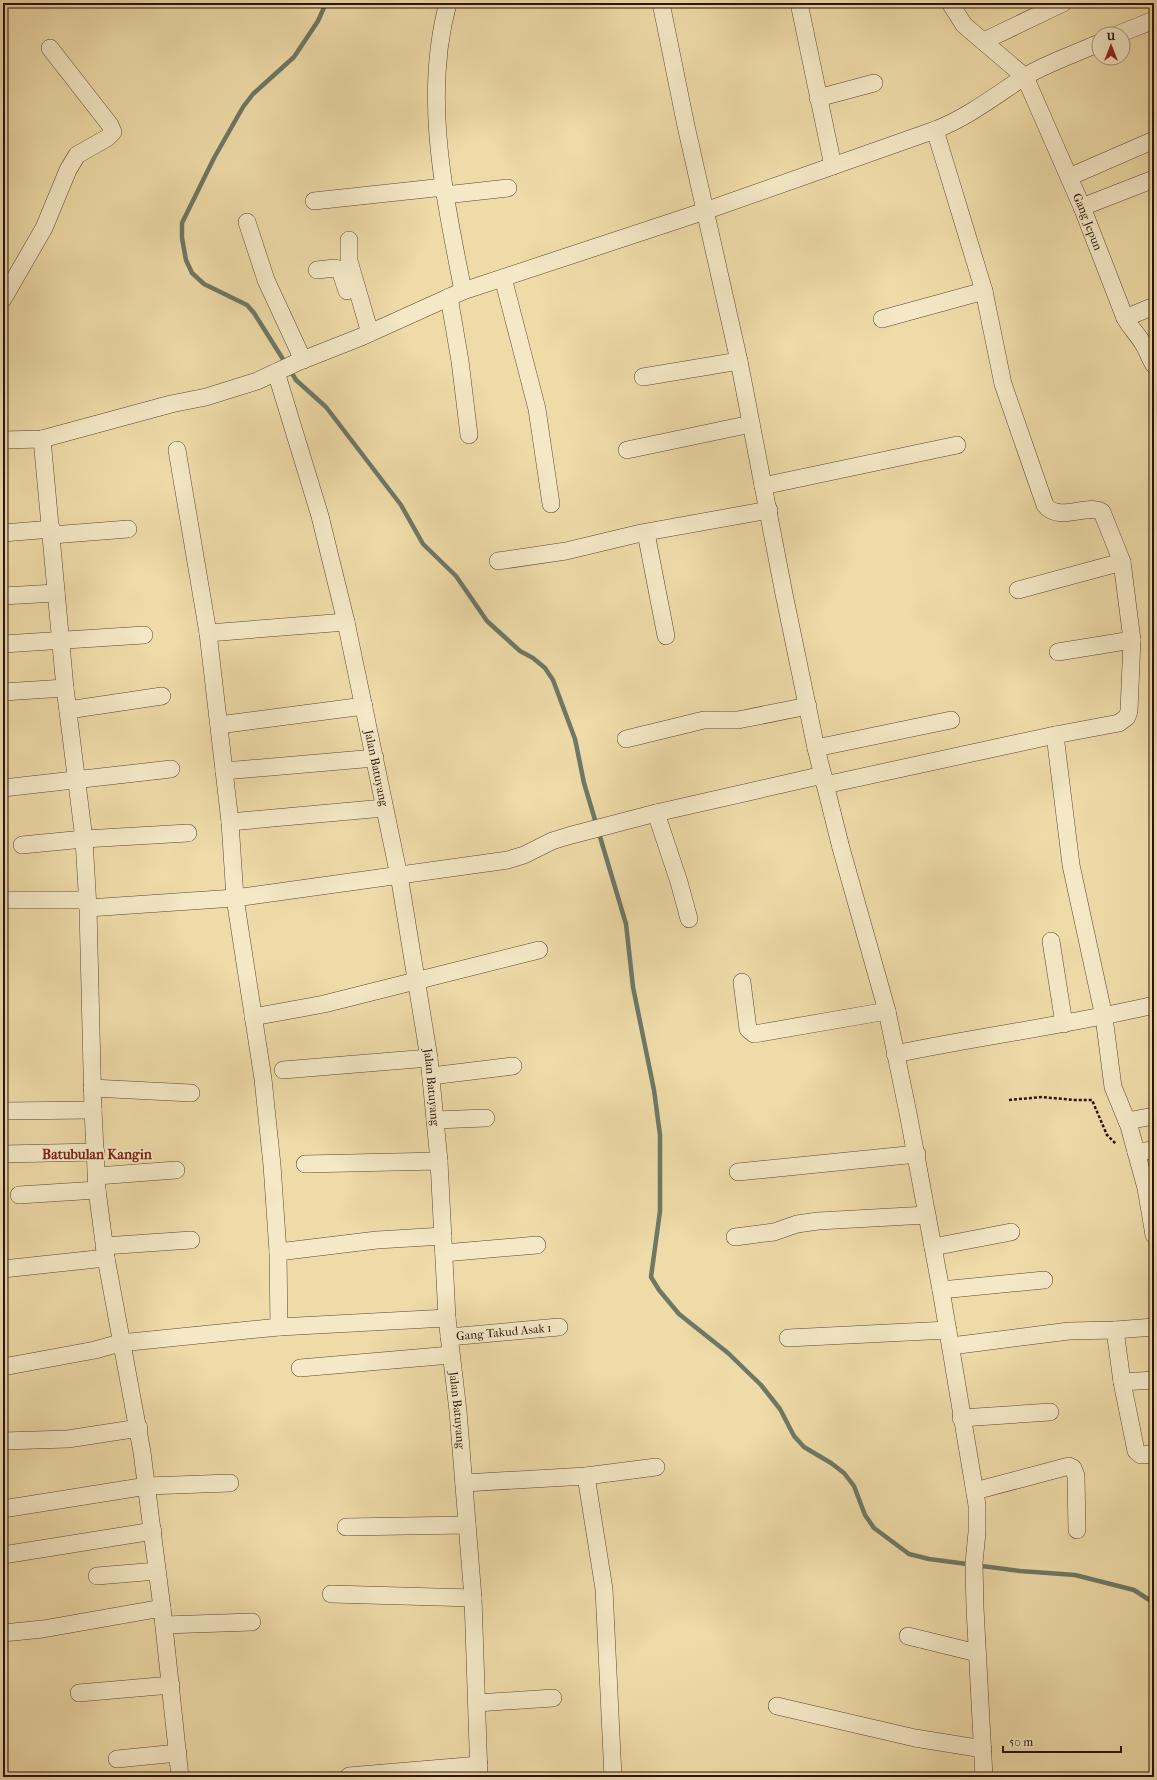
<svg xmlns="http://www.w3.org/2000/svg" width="1157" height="1780" viewBox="0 0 1157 1780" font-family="'IM FELL French Canon',serif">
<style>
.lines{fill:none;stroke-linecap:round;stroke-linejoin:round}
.stream{stroke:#6e7865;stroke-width:4.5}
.minor-casing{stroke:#5b4531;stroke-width:18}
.path{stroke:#2a1309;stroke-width:2.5;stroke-dasharray:3 2;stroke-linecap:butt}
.minor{stroke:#f4e8c6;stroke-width:17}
.labels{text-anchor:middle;stroke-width:3;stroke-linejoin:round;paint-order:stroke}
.street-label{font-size:12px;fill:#2a1309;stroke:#f4e8c6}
.quarter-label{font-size:14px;font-weight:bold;fill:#7a1f14;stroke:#f4e8c6}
</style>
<rect width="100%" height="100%" fill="#eedba8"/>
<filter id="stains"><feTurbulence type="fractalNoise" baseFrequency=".005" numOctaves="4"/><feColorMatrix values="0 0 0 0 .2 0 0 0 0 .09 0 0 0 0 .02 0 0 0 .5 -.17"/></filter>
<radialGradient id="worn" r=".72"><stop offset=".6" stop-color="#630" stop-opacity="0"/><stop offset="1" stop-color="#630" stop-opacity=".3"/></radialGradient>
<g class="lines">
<!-- stream -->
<g class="stream">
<polyline points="286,364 254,313 247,305 204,284 192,273 186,260 182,238 182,223 214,158 243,107 253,94 294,57 318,21 326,3"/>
<polyline points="290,370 296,380 326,407 401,505 423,544 456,576 487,621 520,651 533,658 545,668 553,680 575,739 584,783 626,924 633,987 654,1090 660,1135 660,1211 651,1277 659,1290 679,1314 728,1353 761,1385 780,1409 794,1436 804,1447 831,1463 844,1473 854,1486 865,1515 874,1528 909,1554 929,1559 1020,1571 1075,1575 1134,1590 1154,1603"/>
</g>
<!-- minor casing -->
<g class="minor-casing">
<g id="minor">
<path d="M448,3c-26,95 -3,194 15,288"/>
<polyline points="661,3 686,126 739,361 784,594 816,748 841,848 887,1011 908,1113 941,1290 977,1505 977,1532 974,1563 975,1608 984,1777"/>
<polyline points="799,3 833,166"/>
<path id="s1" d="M950,3l14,22 61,52 57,130 43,111c6,11 11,14 17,24 5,7 7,15 12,23"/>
<polyline points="1119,34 1154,20"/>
<polyline points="984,41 1063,3"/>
<polyline points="818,98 874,83"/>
<polyline points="1069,177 1154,140"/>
<polyline points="445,195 508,188"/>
<polyline points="314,201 444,187"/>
<polyline points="1082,207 1154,179"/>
<polyline points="247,222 266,280 303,360"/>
<polyline points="349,240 349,261 370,333"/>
<polyline points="317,270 335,268 340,270 347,291"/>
<polyline points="503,278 537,409 551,504"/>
<polyline points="449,297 460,361 469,435"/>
<polyline points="3,299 44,228 68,170 77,155 107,138 113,132 110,125 50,48"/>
<polyline points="1125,318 1154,306"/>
<polyline points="882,319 984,291"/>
<path id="s2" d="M276,372l44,144 26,106 54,259 29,177 10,103 8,157 11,93 15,187 6,179"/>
<polyline points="643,377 739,361"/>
<polyline points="42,439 65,688 84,839 88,908 93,1110 97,1190 106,1258 142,1452 162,1608 180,1777"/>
<path d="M3,440l39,-1 129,-35 35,-7 51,-16 43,-20 61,-24 102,-46 242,-80 230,-81c33,-13 60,-34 89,-53 23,-14 51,-23 75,-34"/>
<polyline points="177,450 208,633 230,822 235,898 263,1079 272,1165 278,1252 279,1327"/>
<polyline points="627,450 751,424"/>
<polyline points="763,486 957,445"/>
<polyline points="3,533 52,529"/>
<polyline points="646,533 666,636"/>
<polyline points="52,535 128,529"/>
<polyline points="498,561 566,551 641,533 769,510"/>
<polyline points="1018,590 1122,562"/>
<polyline points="3,596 56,593"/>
<polyline points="208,633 346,622"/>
<polyline points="3,644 144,635"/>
<polyline points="1058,652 1132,640"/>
<polyline points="3,692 65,688"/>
<polyline points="68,710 162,696"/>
<polyline points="219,725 364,706"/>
<polyline points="1055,735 1071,865 1104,1017 1113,1087 1129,1126 1146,1188 1154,1235"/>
<polyline points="626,739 704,720 738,720 808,706"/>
<polyline points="816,748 951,720"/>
<polyline points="224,771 375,758"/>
<path d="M825,785l230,-50 64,-12 8,-6 2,-6 3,-71 -10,-78 -20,-50c-15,-9 -43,11 -57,-7l-42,-121 -19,-93 -49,-161"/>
<polyline points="3,788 171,769"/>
<polyline points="656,813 679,882 689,919"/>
<polyline points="230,822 384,808"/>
<polyline points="22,845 84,839 188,833"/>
<polyline points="3,900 87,900"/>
<polyline points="88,908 235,898 508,860 524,855 552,841 568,836 656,813 823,775"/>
<polyline points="1051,941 1064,1024"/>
<polyline points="742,982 748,1029 754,1034 887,1011"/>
<polyline points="253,1017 324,1004 539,950"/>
<path d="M895,1054c86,-18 174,-29 259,-49"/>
<polyline points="283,1070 429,1058"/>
<polyline points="431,1076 513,1066"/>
<polyline points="92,1088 191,1093"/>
<polyline points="3,1111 93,1110"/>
<polyline points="435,1120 486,1118"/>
<polyline points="1127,1121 1154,1116"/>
<polyline points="1136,1152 1154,1150"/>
<polyline points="3,1154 96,1152"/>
<polyline points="305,1164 439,1161"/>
<polyline points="738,1172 917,1154"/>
<polyline points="97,1176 176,1170"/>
<polyline points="19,1195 97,1190"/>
<polyline points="735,1237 774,1232 797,1224 818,1221 927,1215"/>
<polyline points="104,1246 191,1240"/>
<polyline points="933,1247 1011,1232"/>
<polyline points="278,1252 377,1240 443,1236"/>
<polyline points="444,1253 537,1245"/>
<polyline points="3,1269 106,1258"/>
<polyline points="941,1290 1044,1280"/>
<polyline points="1115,1330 1122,1382 1136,1451 1141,1455 1154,1454"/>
<path id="s3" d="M449,1337l110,-10"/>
<polyline points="788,1338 948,1330"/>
<polyline points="951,1346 1069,1331 1115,1330 1154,1327"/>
<polyline points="3,1367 95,1350 120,1343 279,1327 447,1318"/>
<polyline points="300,1368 451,1355"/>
<polyline points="1122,1382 1154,1380"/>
<polyline points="961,1418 1050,1412"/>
<polyline points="3,1441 68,1439 139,1428"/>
<polyline points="586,1476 604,1589 613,1777"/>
<polyline points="464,1483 586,1476 656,1467"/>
<polyline points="975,1491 1069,1466 1073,1468 1076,1476 1077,1530"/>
<polyline points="3,1509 147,1486 230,1483"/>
<polyline points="346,1527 467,1525"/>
<polyline points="3,1555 153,1531"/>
<polyline points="97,1576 157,1571"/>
<polyline points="331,1594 473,1598"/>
<polyline points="164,1625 252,1622"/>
<polyline points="3,1633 43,1629 162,1608"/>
<polyline points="908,1636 977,1653"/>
<polyline points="79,1693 171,1685"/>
<polyline points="477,1703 553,1698"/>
<polyline points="777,1706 915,1738 983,1749"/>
<polyline points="117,1759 178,1753"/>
<polyline points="349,1776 479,1765"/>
</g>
</g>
<!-- path -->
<polyline class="path" points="1009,1100 1042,1097 1074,1100 1092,1100 1107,1135 1116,1144"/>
<!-- minor -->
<use href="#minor" class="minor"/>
</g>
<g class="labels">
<!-- street labels -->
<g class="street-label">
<text dy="4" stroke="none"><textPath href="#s1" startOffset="264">Gang Jepun</textPath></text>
<text dy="4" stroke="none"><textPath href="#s2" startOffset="409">Jalan Batuyang</textPath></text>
<text dy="4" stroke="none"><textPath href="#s2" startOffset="733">Jalan Batuyang</textPath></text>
<text dy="4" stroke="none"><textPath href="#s3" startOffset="55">Gang Takud Asak 1</textPath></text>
<text dy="4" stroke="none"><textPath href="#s2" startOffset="1057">Jalan Batuyang</textPath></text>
</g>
<!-- quarter labels -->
<g class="quarter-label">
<text x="97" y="1159">Batubulan Kangin</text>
</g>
</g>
<!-- margin -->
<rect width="1157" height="1780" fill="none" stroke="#eedba8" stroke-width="16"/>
<rect x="4" y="4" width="1149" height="1772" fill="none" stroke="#2a1309" stroke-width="2"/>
<rect x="8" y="8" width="1141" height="1764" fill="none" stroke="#2a1309"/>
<!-- north arrow -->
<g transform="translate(1111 46)"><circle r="19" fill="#f4e8c6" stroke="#a3937a"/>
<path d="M0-3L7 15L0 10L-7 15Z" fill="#8f2418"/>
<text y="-6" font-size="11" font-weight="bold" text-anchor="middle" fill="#2a1309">U</text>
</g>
<!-- scale -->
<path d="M1003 1746v6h118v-6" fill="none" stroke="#2a1309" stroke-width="2"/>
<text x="1009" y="1746" font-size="12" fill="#2a1309" stroke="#f4e8c6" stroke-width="3" paint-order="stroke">50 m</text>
<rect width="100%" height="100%" filter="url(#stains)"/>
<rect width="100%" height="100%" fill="url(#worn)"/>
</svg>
